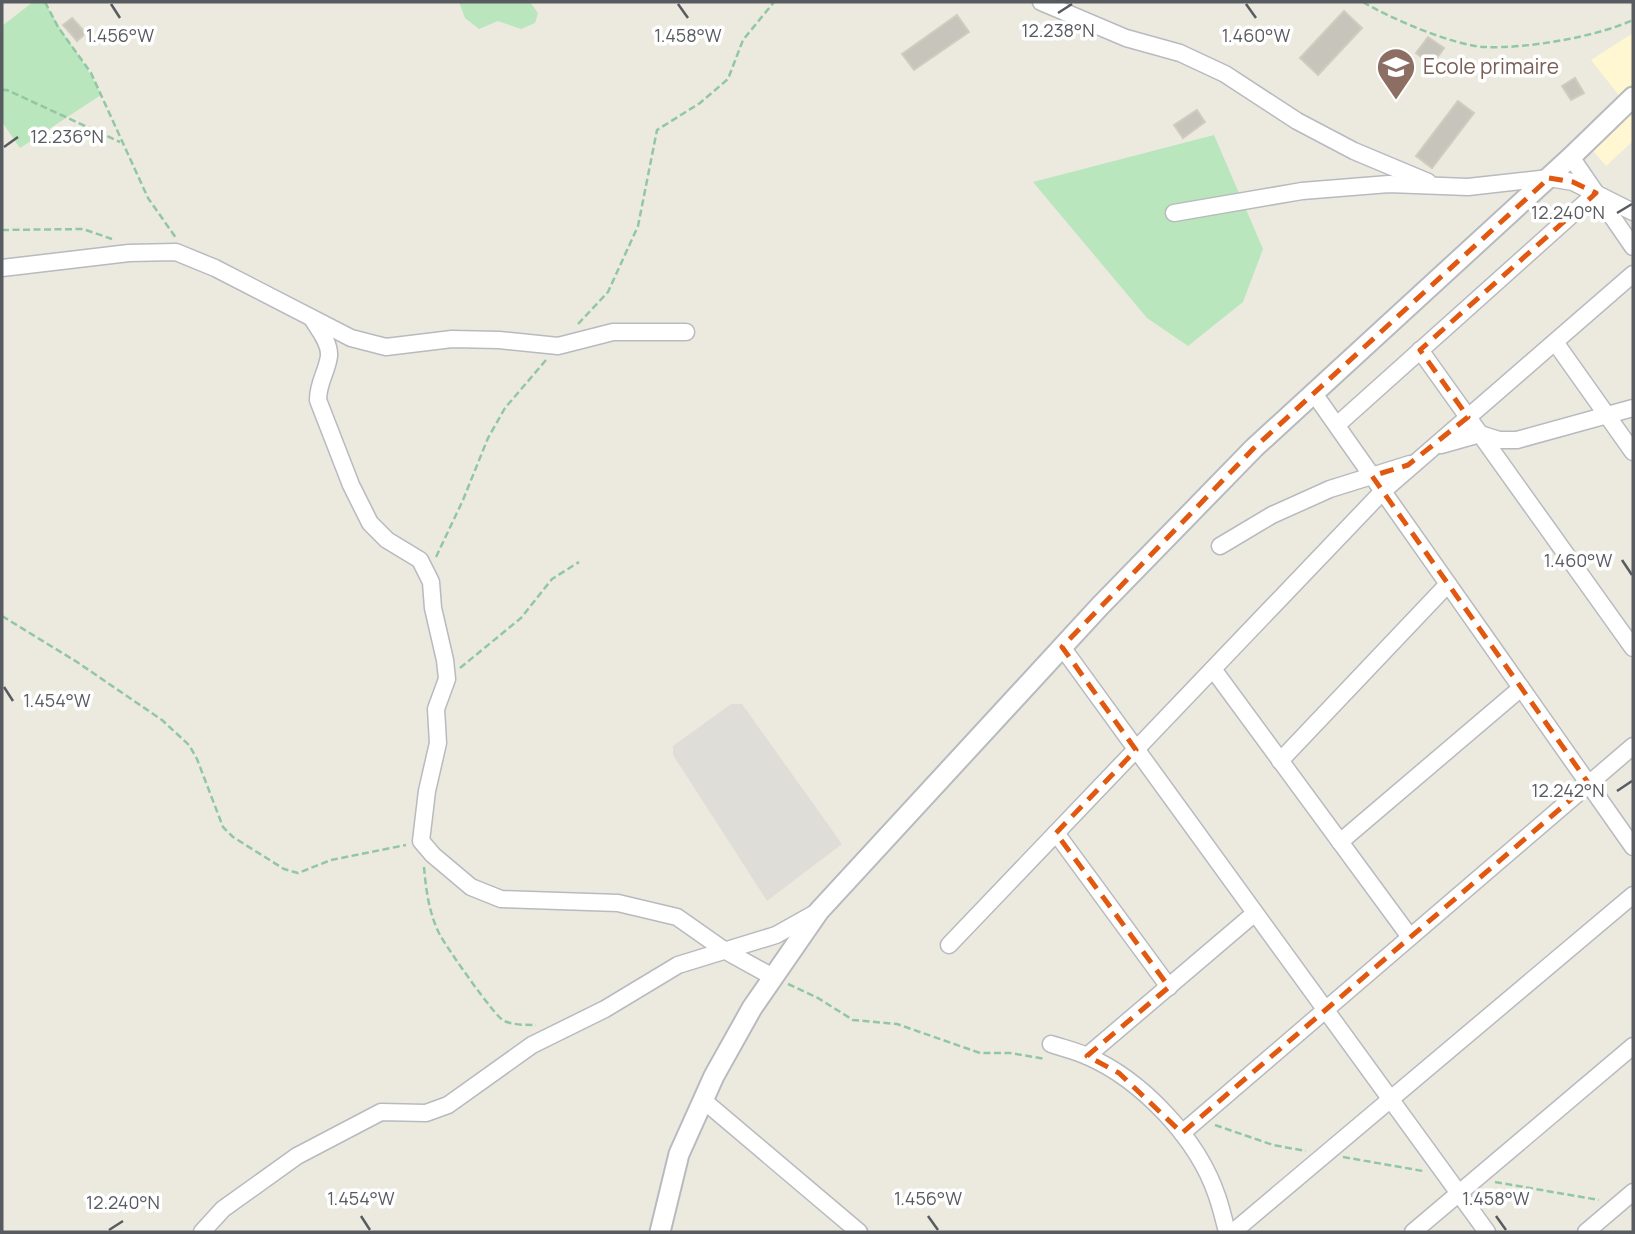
<svg xmlns="http://www.w3.org/2000/svg" width="1635" height="1234" viewBox="0 0 1635 1234" font-family="Manrope,sans-serif">
<style>
.commercial{fill:#fff7d1}
.industrial{fill:#dfddd7}
.green{fill:#b9e6bc}
.building{fill:#c7c4bc;stroke:#d1ccbd;stroke-width:2}
.lines{fill:none;stroke-linecap:round;stroke-linejoin:round}
.minor-casing{stroke:#b7babf;stroke-width:19}
.tertiary-casing{stroke:#b7babf;stroke-width:23}
.path{stroke:#92c7a4;stroke-width:2.5;stroke-dasharray:7 3.5;stroke-linecap:butt}
.minor{stroke:#fff;stroke-width:16}
.tertiary{stroke:#fff;stroke-width:19}
.marked{fill:none;stroke:#e15910;stroke-width:5;stroke-dasharray:14 9;stroke-linejoin:round}
.ticks{fill:none;stroke:#585c61;stroke-width:2.5}
.labels{text-anchor:middle;stroke-width:7;stroke-linejoin:round;paint-order:stroke}
.education-label{font-size:21px;fill:#785e54;stroke:#fff;text-anchor:start}
.ticks-label{font-size:18px;text-anchor:middle;fill:#585c61;stroke:#fff;stroke-width:7;stroke-linejoin:round;paint-order:stroke}
</style>
<rect width="100%" height="100%" fill="#eceadf"/>
<!-- commercial -->
<polygon class="commercial" points="1633,33 1633,141 1606,166 1586,142 1625,103 1591,60"/>
<!-- industrial -->
<polygon class="industrial" points="731,704 742,704 842,844 767,901 673,755 673,746"/>
<!-- green -->
<g class="green">
<path d="M33,2h12c16,32 41,59 56,93l-81,53 -18,-26v-96z"/>
<polygon points="459,2 530,2 538,13 535,23 521,29 498,21 479,29 465,18"/>
<polygon points="1214,135 1263,249 1243,302 1188,346 1147,318 1033,182"/>
</g>
<!-- building -->
<g class="building">
<polygon points="1344,11 1362,28 1318,75 1300,58"/>
<polygon points="957,15 969,32 914,70 902,54"/>
<polygon points="72,18 86,33 77,41 63,25"/>
<polygon points="1428,37 1444,48 1432,65 1416,53"/>
<polygon points="1575,78 1584,93 1571,100 1562,86"/>
<polygon points="1458,101 1474,113 1432,168 1416,156"/>
<polygon points="1197,110 1205,122 1183,138 1174,125"/>
</g>
<g class="lines">
<!-- minor casing -->
<g class="minor-casing">
<g id="minor">
<polyline points="1041,2 1126,38 1180,53 1225,74 1297,121 1354,151 1428,182"/>
<polyline points="1571,157 1633,247"/>
<polyline points="1174,213 1302,191 1389,184 1468,187 1549,178 1573,182 1633,212"/>
<polyline points="2,268 129,253 176,252 215,268 351,338 386,347 452,339 499,340 558,346 613,332 686,332"/>
<path d="M313,320c6,10 17,23 16,36 -2,16 -11,26 -11,44l33,85 19,38 17,17 33,20 11,22 2,26 12,52 2,19 -11,30 2,34 -11,48 -6,50 12,14 38,32 30,12 117,4 59,14 47,33 49,27"/>
<polyline points="1555,342 1633,452"/>
<polyline points="1420,350 1633,648"/>
<polyline points="1313,392 1633,847"/>
<polyline points="1337,425 1596,193"/>
<polyline points="1441,445 1480,434 1499,440 1517,440 1633,408"/>
<polyline points="1220,546 1272,515 1330,489 1410,464"/>
<polyline points="1062,647 1487,1232"/>
<polyline points="1213,669 1410,937"/>
<polyline points="1280,761 1448,584"/>
<polyline points="1056,833 1169,987"/>
<polyline points="1340,842 1521,688"/>
<polyline points="949,945 1383,491 1633,274"/>
<path d="M1051,1044c12,4 25,7 36,12 55,24 111,83 130,140 4,11 7,24 10,36"/>
<polyline points="1087,1056 1255,913"/>
<polyline points="703,1100 859,1232"/>
<polyline points="1182,1133 1633,746"/>
<polyline points="202,1232 223,1209 297,1156 381,1112 426,1113 448,1105 532,1045 605,1009 678,965 776,935 817,912"/>
<polyline points="1233,1232 1633,895"/>
<polyline points="1413,1232 1633,1046"/>
<polyline points="1586,1232 1633,1192"/>
</g>
</g>
<!-- tertiary casing -->
<g class="tertiary-casing">
<polyline id="tertiary" points="660,1232 679,1154 714,1076 752,1008 819,911 1100,606 1254,448 1571,157 1633,97"/>
</g>
<!-- path -->
<g class="path">
<polyline points="45,2 58,27 91,73 148,198 176,238"/>
<path d="M1363,2c26,16 92,44 122,45 40,2 111,-10 148,-27"/>
<polyline points="2,90 7,90 120,142"/>
<polyline points="2,230 83,229 112,239"/>
<polyline points="578,324 608,292 638,226 657,130 700,103 728,79 743,40 774,2"/>
<polyline points="436,557 463,500 488,438 505,408 546,360"/>
<polyline points="2,616 77,662 162,720 189,745 197,759 223,827 233,837 284,869 298,873 331,860 406,845"/>
<polyline points="460,668 521,618 552,579 579,562"/>
<path d="M424,867c2,23 5,47 16,68 7,13 55,82 64,86 10,4 22,4 32,4"/>
<polyline points="788,984 818,998 853,1020 897,1024 980,1053 1010,1053 1046,1059"/>
<polyline points="1215,1125 1273,1145 1306,1151"/>
<polyline points="1343,1157 1423,1171"/>
<polyline points="1495,1182 1599,1200"/>
</g>
<!-- minor -->
<use href="#minor" class="minor"/>
<!-- tertiary -->
<use href="#tertiary" class="tertiary"/>
</g>
<!-- marked area -->
<path class="marked" d="M1549,178l24,4 23,11 -176,157 48,67 -60,48 -36,11 217,308 -407,349 -63,-60 -32,-17 82,-69 -113,-154 80,-83 -74,-103 192,-199z"/>
<!-- ticks -->
<path class="ticks" d="M111,4l9,14M678,4l10,14M1246,4l10,14M1058,13l14,-9M4,147l14,-10M1617,213l15,-9M1622,560l10,15M4,687l9,14M1617,791l15,-10M361,1216l9,14M928,1216l10,14M1496,1216l10,14M109,1230l14,-9"/>
<!-- icons -->
<defs>
<g id="school-pin" transform="scale(2.0125)"><path d="M0 17L-7.5 6A9.5 9.5 0 1 1 7.5 6Z" fill="#8d6e63" stroke="#fff"/><path d="M0-5L7-2L0 1L-7-2ZM-4 1L0 2.5L4 1V4Q0 6-4 4Z" fill="#fff"/></g>
</defs>
<g fill-rule="evenodd">
<use href="#school-pin" x="1396" y="67"/>
</g>
<g class="labels">
<!-- education labels -->
<g class="education-label">
<text x="1423" y="74">Ecole primaire</text>
</g>
</g>
<g class="ticks-label">
<text x="1058" y="37">12.238°N</text>
<text x="120" y="42">1.456°W</text>
<text x="688" y="42">1.458°W</text>
<text x="1256" y="42">1.460°W</text>
<text x="67" y="143">12.236°N</text>
<text x="1568" y="219">12.240°N</text>
<text x="1578" y="567">1.460°W</text>
<text x="57" y="707">1.454°W</text>
<text x="1568" y="797">12.242°N</text>
<text x="361" y="1205">1.454°W</text>
<text x="928" y="1205">1.456°W</text>
<text x="1496" y="1205">1.458°W</text>
<text x="123" y="1209">12.240°N</text>
</g>
<!-- border -->
<rect width="1635" height="1234" fill="none" stroke="#585c61" stroke-width="7"/>
</svg>
